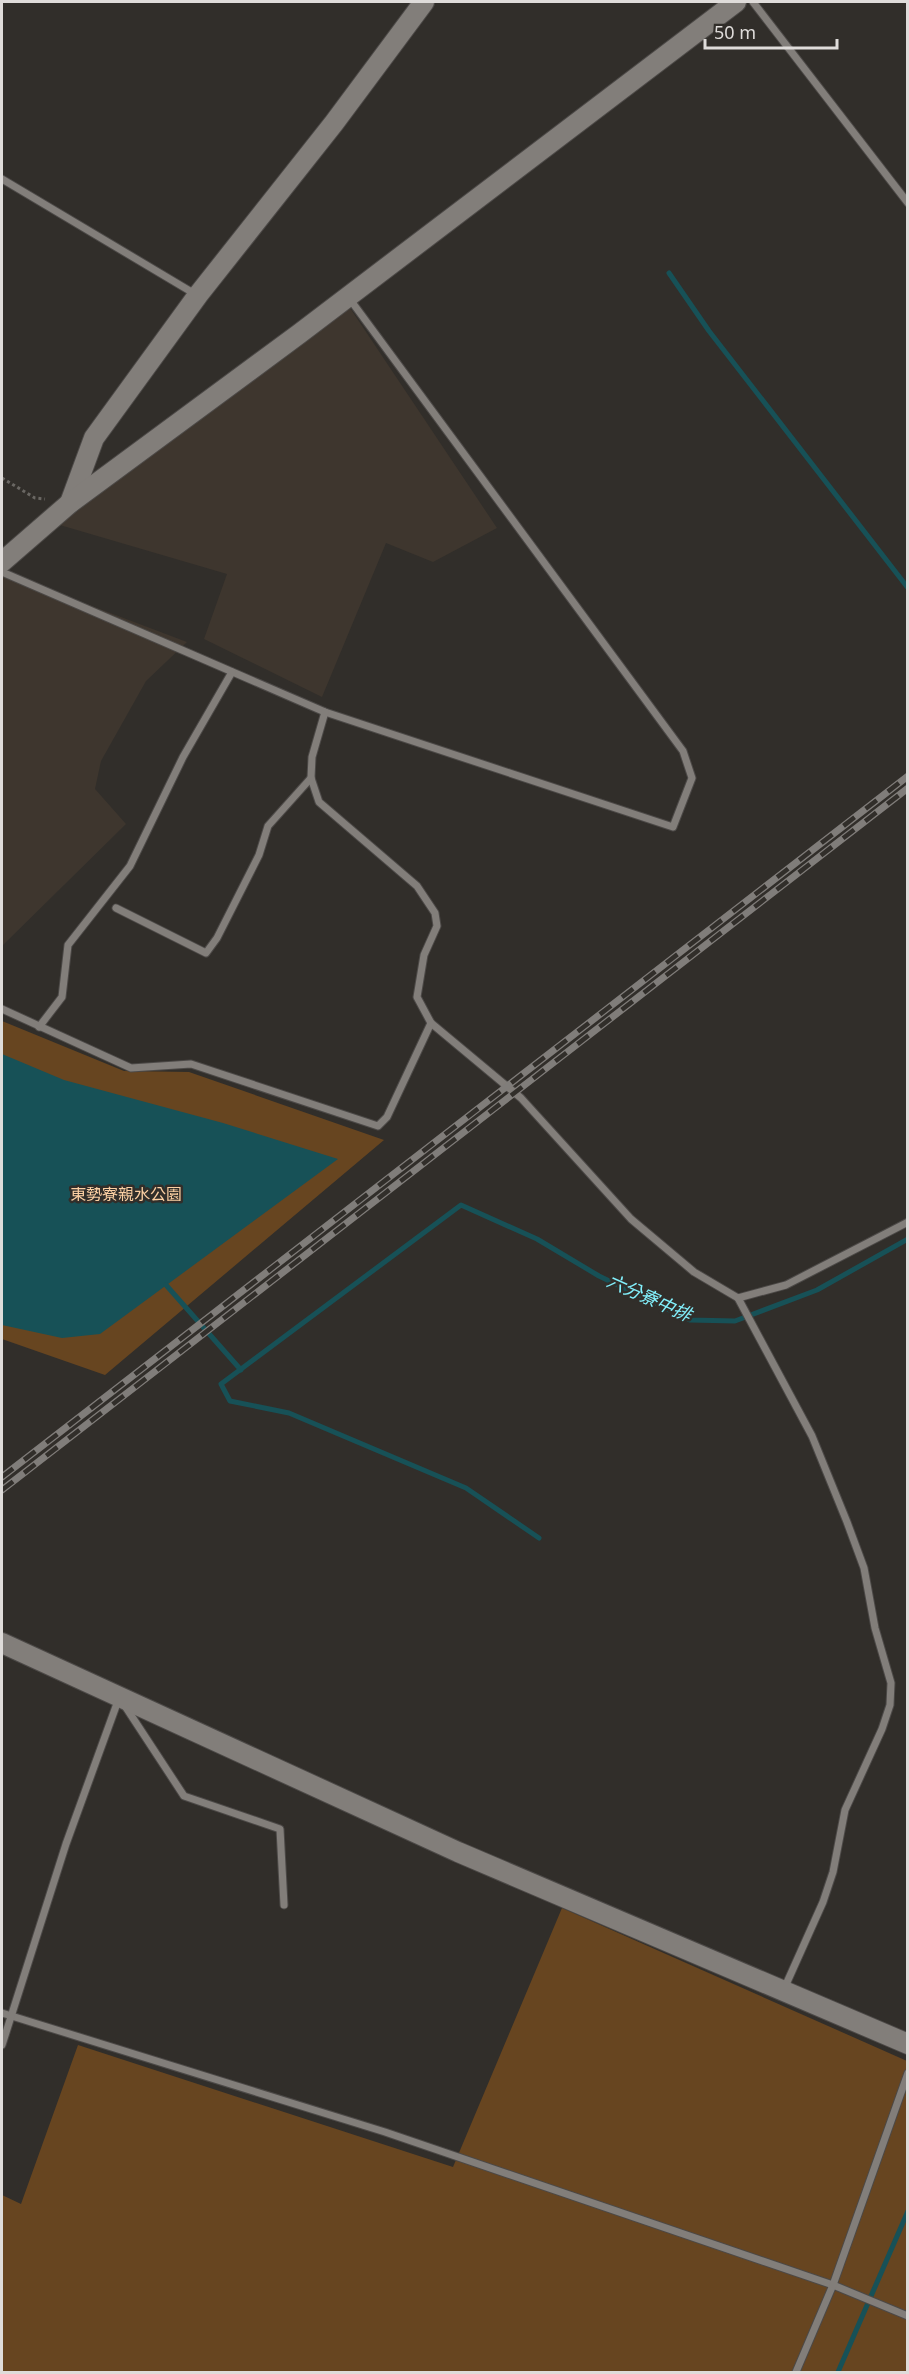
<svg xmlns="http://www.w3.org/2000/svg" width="909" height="2374" viewBox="0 0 909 2374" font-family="'Noto Sans','Noto Sans TC',sans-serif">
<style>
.built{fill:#3e362e}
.green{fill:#674520}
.water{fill:#175157}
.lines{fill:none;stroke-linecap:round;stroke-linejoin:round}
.stream{stroke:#175157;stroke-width:5}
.lane-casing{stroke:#4c4947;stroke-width:9}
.secondary-casing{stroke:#4c4947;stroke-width:22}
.path{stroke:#6a6763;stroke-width:3;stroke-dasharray:3 3;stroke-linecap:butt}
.lane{stroke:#827e7a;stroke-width:7}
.secondary{stroke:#827e7a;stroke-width:20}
.rail-casing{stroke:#807d7a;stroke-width:7}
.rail{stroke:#312e2a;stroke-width:4.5;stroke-dasharray:14;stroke-linecap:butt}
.labels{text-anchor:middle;stroke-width:5;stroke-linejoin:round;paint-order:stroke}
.park-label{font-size:16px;fill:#fcd0a3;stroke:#312e2a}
.water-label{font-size:18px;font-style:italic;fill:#83f1fd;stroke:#312e2a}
</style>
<rect width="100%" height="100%" fill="#312e2a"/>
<!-- built -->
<g class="built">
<polygon points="346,302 497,528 433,562 386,543 322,697 204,639 227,574 53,523"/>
<polygon points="2,572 187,642 146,681 101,761 95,789 126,824 2,946"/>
</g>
<!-- green -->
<g class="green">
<polygon points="2,1021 124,1071 189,1072 384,1140 105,1375 2,1339"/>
<polygon points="562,1908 907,2061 907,2372 2,2372 2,2195 21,2204 78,2045 453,2167"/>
</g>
<!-- water -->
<polygon class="water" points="2,1054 64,1080 223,1123 338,1159 100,1334 62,1338 2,1325"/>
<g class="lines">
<!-- stream -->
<g class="stream">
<polyline points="669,273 709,331 908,588"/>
<polyline points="166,1285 241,1370"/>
<polyline points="539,1538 466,1488 289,1413 230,1401 221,1384 461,1205 537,1239 599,1276 690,1320 735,1321 817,1290 908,1239"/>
<polyline points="838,2372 908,2211"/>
</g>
<!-- lane casing -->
<g class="lane-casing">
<g id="lane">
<polyline points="753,2 908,203"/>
<polyline points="2,179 195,294"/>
<polyline points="2,572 325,712 673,827 692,778 683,751 349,298"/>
<polyline points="116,908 206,953 217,938 259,855 268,826 311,778"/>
<polyline points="2,1009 131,1068 191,1064 378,1126 387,1117 431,1023 417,997 424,955 437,926 435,913 417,886 319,802 311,778 312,757 325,712"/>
<polyline points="431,1023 521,1098 631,1219 694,1272 738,1298 786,1285 908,1222"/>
<polyline points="39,1027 62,997 68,945 130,866 183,757 232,672"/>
<polyline points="738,1298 812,1436 847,1522 864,1568 875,1628 891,1683 890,1705 882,1729 845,1810 833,1872 823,1902 784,1989"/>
<polyline points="125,1706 184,1796 280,1829 284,1905"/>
<polyline points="2,2013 385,2132 833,2285 908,2316"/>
<polyline points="2,2045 66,1844 119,1698"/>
<polyline points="796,2372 833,2285 908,2073"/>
</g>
</g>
<!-- secondary casing -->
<g class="secondary-casing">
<g id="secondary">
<polyline points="70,503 94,438 198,295 334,123 424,2"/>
<polyline points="2,562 70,503 299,334 736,2"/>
<polyline points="2,1643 458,1852 908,2044"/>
</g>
</g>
<!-- path -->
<polyline class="path" points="2,478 35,498 45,499"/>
<!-- lane -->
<use href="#lane" class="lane"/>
<!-- secondary -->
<use href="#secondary" class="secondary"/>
<!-- rail casing -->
<g class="rail-casing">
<g id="rail">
<polyline points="2,1477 908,776"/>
<polyline points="2,1490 908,788"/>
</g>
</g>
<!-- rail -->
<use href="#rail" class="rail"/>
</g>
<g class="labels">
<!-- park labels -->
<g class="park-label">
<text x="126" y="1200">東勢寮親水公園</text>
</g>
<!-- water labels -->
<g class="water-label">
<text transform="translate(649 1298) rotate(24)" y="6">六分寮中排</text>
</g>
</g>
<!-- border -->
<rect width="909" height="2374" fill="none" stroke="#dfdcda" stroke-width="6"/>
<!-- scale -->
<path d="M705 39v9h132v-9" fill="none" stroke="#dfdcda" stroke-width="3"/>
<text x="714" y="39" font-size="18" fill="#dfdcda" stroke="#312e2a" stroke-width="4.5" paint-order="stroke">50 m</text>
</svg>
